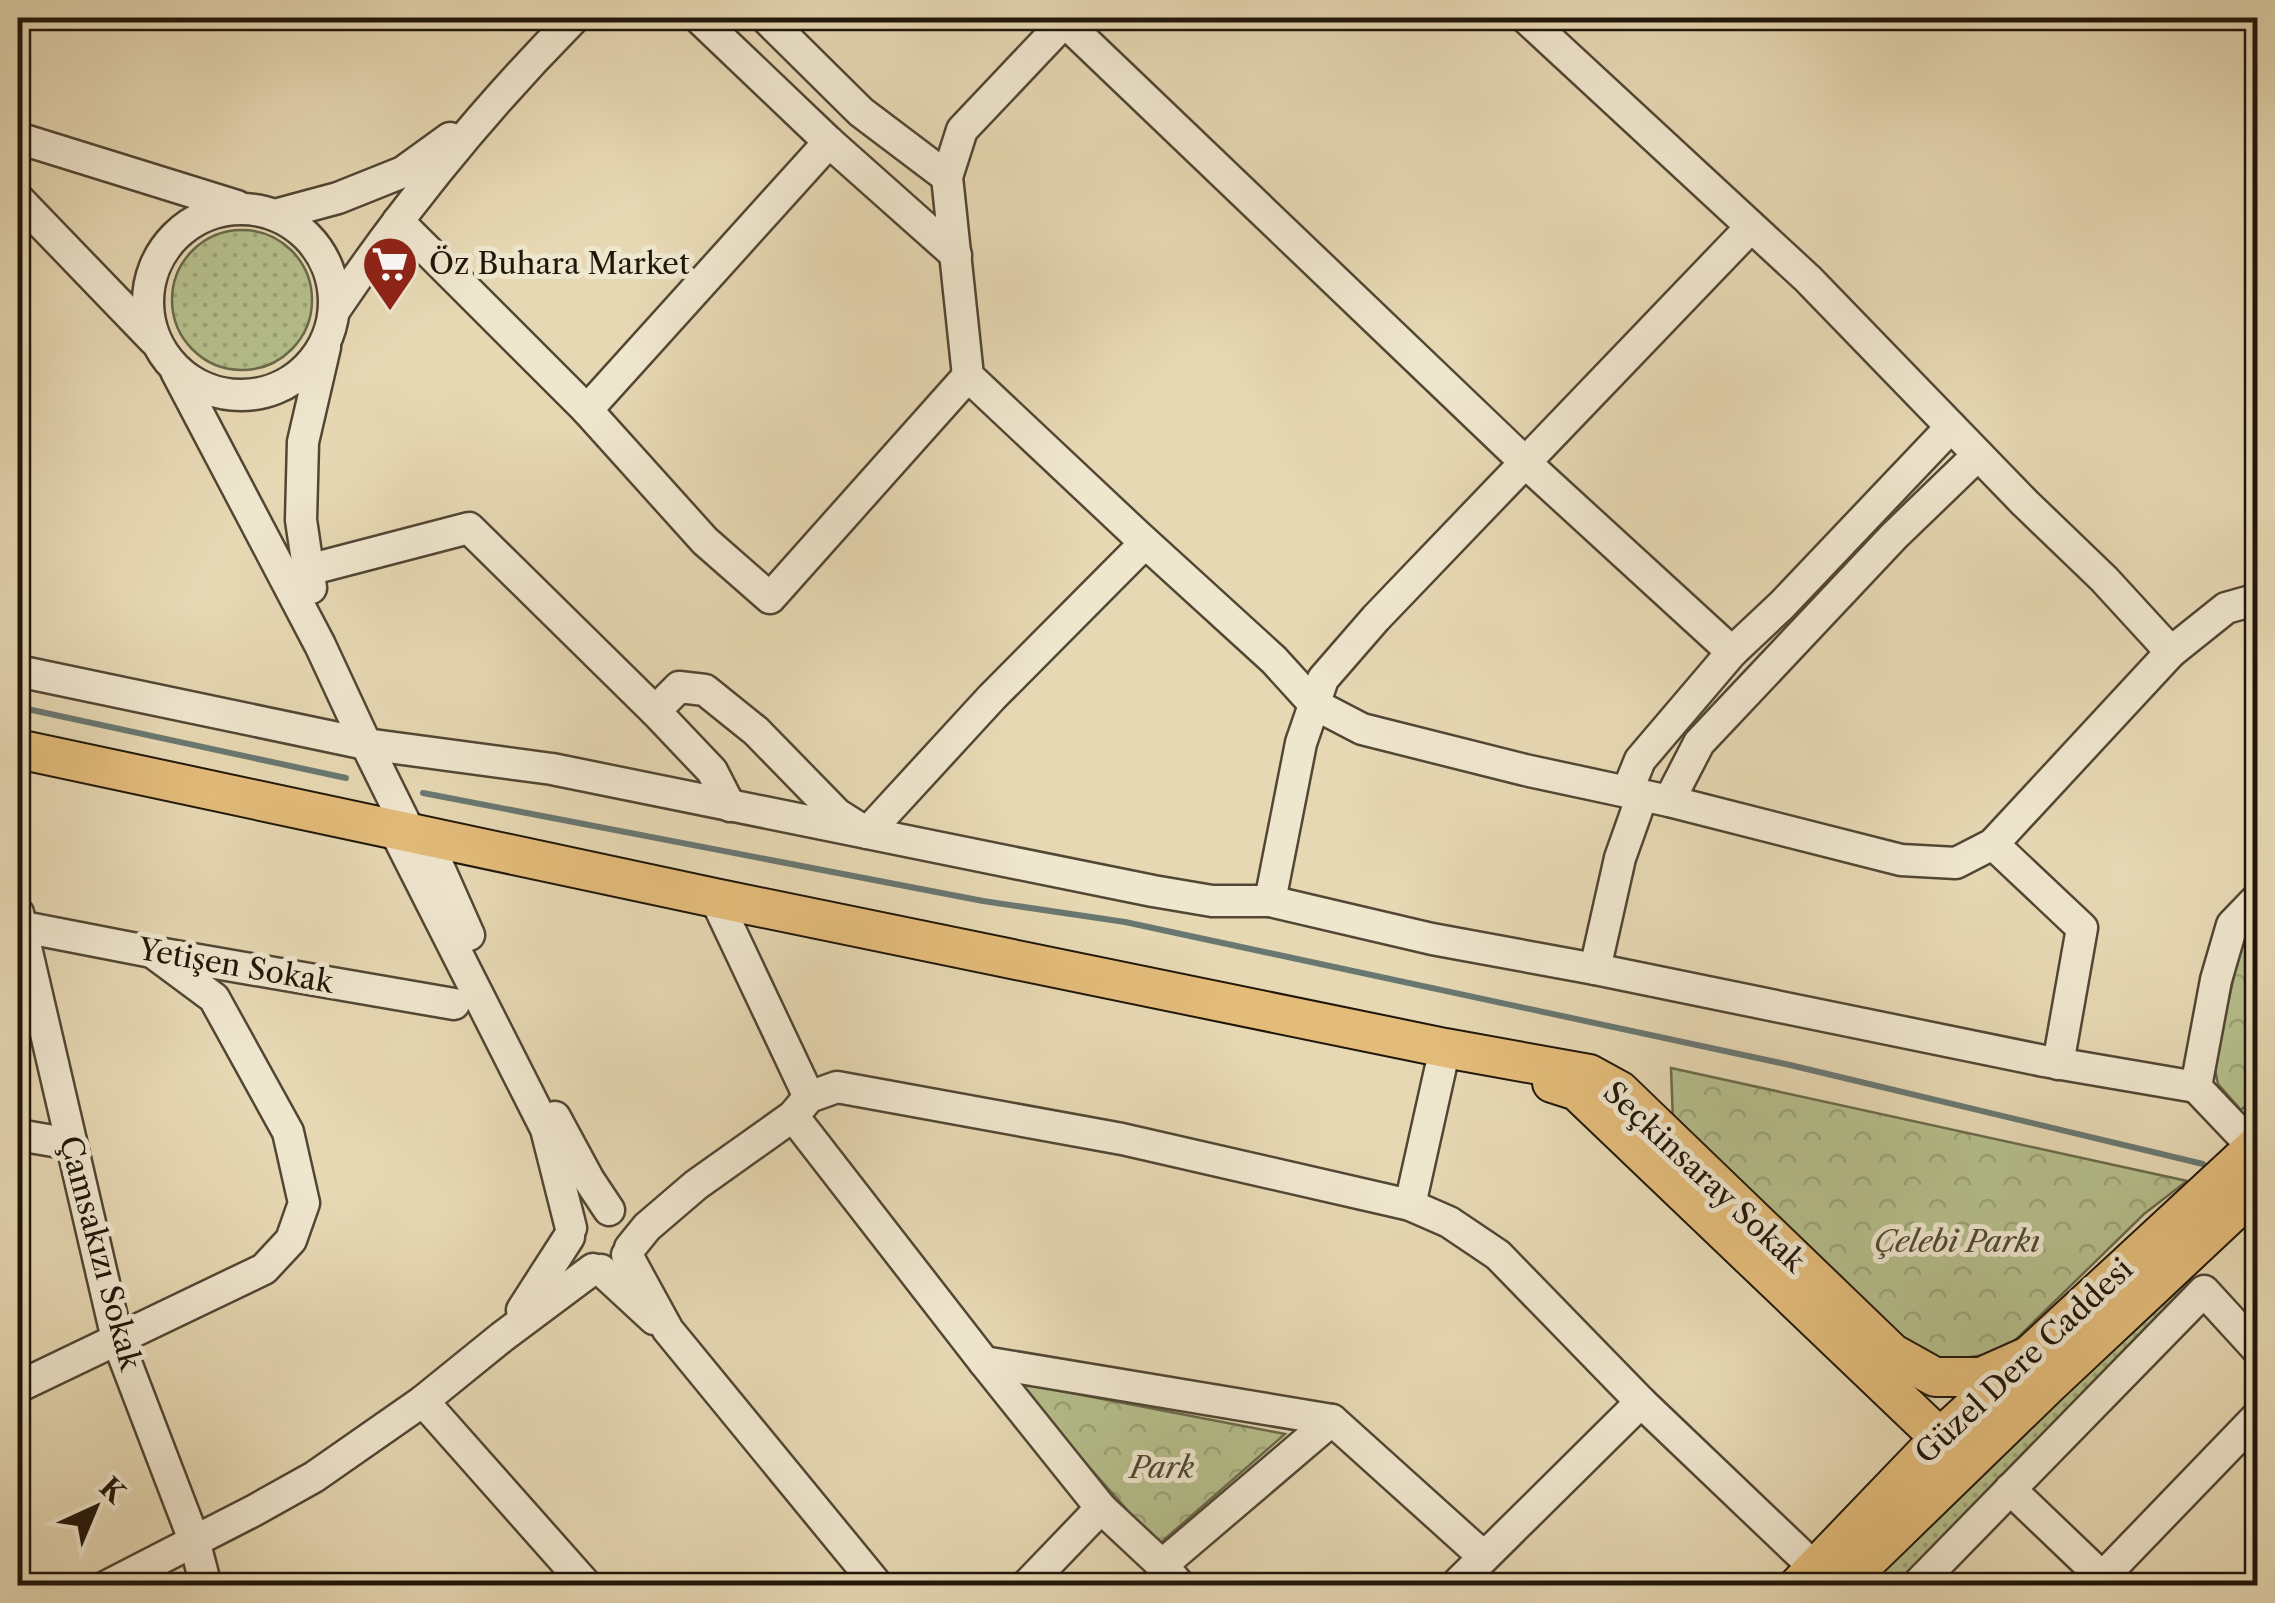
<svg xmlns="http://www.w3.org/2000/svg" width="2275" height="1603" viewBox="0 0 2275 1603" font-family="'Libre Caslon Text',serif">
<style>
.grass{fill:url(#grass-dots);stroke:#6a6a4b;stroke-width:2.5}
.forest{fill:url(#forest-crowns);stroke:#6a6a4b;stroke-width:2.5}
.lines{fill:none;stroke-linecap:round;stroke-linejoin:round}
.stream{stroke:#697771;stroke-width:6}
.minor-casing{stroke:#524634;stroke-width:35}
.major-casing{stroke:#20160a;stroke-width:42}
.minor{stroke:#efe6ce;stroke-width:30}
.major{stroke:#e3bc7a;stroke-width:38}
.labels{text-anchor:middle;stroke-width:10;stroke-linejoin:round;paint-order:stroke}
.poi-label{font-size:30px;fill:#20160a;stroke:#efe6ce;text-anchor:start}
.street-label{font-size:30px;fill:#20160a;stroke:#efe6ce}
.park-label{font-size:30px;font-style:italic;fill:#4d4931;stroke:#efe6ce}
</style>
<defs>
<pattern id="grass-dots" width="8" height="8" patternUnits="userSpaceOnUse" patternTransform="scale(2.5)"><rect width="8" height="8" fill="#b5bf8c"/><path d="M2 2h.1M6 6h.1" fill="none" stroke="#9ba377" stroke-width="1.8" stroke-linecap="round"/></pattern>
<pattern id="forest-crowns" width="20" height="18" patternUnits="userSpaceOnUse" patternTransform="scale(2.5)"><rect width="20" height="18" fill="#b5bf8c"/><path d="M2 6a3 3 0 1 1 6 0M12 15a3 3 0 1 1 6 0" fill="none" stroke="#9ba377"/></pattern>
</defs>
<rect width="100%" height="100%" fill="#e6d8b3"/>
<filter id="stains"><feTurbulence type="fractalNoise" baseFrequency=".002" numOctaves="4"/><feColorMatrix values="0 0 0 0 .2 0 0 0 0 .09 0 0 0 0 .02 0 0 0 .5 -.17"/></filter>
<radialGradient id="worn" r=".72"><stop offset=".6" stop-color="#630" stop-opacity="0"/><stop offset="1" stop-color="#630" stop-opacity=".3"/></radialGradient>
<!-- grass -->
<g class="grass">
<circle cx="242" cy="300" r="70"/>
<polygon points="2183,1273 2199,1288 1909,1585 1869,1585 1864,1582"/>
</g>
<!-- forest -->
<g class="forest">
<polygon points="2257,916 2257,1096 2241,1110 2218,1084 2214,1065 2239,953 2253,921"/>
<polygon points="1671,1068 2187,1181 2144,1214 2003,1352 1951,1360 1915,1352 1673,1122"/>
<polygon points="1014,1382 1285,1434 1158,1545"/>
</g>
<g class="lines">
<!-- stream -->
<g class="stream">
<polyline points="18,707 346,778"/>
<polyline points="423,793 983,901 1125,922 1790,1065 2203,1164"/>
</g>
<!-- minor casing -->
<g class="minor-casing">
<g id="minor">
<polyline points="699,18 829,142 956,255"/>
<polyline points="766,18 861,112 947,177"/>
<polyline points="1068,18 962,130 947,177 968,376 1137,535 1274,660 1314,704 1362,729 1525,770 1669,801 1901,860 1956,863 1993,844 2171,652 2226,608 2258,599"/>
<polyline points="1526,18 1808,279 2025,503 2104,579 2171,652"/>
<polyline points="1064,21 1529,466 1732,652"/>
<polyline points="18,138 237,206"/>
<polyline points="18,199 154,340"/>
<circle cx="241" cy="302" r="93"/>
<polyline points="275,215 338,198 403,172 450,138"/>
<polyline points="398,221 587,410 705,541 770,598 968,376"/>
<path d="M334,311c71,-105 151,-203 240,-293"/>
<polyline points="176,371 320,645 366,744 410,833"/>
<polyline points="587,410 829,142"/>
<polyline points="308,570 469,528 655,711 712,771 730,806"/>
<polyline points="311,588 301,520 303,442 325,347"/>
<polyline points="18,671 366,744 552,769 1153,891 1212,901 1270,901 1432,939 1595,969 2044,1061 2196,1087"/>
<polyline points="655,711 679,687 705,690 756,731 837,814 867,833 992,697 1145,543"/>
<polyline points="1627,792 1640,760 1732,652 1782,605 1951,427"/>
<polyline points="1669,801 1699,743 1894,536 1978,455"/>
<polyline points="394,829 546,1129 571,1228"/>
<polyline points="425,836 469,935"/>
<polyline points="1993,844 2082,928 2058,1064"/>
<polyline points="715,898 809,1097"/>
<polyline points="1270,901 1301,743 1323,679 1376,618 1751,227"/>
<polyline points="18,913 117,1339 194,1540 206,1586"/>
<polyline points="18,926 152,952 454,1004"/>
<polyline points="1595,969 1620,858 1642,796"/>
<polyline points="793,1116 984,1362 1101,1508 1162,1565 1180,1586"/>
<polyline points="555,1117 589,1180 609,1210"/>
<polyline points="18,1135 71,1144"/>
<polyline points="2253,1147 2196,1087 2216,980 2232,925 2258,898"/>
<polyline points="1410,1205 1445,1048"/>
<polyline points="630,1248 647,1227 696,1185 793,1116 809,1097 837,1087 1122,1139 1410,1205 1449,1222 1498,1255 1641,1402 1815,1568 1818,1586"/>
<polyline points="627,1255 668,1330 878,1586"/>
<polyline points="601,1270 654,1319"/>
<polyline points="522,1310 569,1237"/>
<polyline points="984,1362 1332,1420 1484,1557"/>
<polyline points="18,1387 264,1269 291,1240 304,1203 288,1132 214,998 152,952"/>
<polyline points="423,1401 587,1586"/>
<polyline points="2010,1489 2102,1577"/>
<polyline points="1162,1565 1332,1420"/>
<polyline points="107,1586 255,1510 314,1477 423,1401 502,1337 593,1269"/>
<polyline points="1026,1586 1101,1508"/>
<polyline points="1455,1586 1641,1402"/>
<polyline points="1916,1586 2204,1291 2258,1350"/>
<polyline points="2094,1586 2258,1416"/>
</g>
</g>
<!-- major casing -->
<g class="major-casing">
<g id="major">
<polyline points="18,749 715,898 1445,1048 1589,1074 1620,1091 1892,1353 1935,1377 1981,1377 2026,1357"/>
<polyline points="1552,1083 1577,1091 1940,1438"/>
<polyline points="1798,1586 1940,1438 2258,1144"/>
<polyline points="1841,1586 2050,1383 2258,1188"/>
</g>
</g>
<!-- minor -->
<use href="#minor" class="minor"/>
<!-- major -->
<use href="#major" class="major"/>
</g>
<!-- icons -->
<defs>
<g id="supermarket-pin" transform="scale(2.875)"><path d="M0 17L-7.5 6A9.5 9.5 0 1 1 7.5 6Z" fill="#8f2418" stroke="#efe6ce"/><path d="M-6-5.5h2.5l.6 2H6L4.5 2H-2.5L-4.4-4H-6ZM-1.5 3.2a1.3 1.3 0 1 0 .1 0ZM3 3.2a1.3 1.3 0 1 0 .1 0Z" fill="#fff"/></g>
</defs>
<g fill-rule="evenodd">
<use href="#supermarket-pin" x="390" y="264"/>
</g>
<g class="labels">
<!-- poi labels -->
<g class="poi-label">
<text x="429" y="274">Öz Buhara Market</text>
</g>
<!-- street labels -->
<g class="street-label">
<text transform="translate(236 966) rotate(10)" y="10">Yetişen Sokak</text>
<text transform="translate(1704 1177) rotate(43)" y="10">Seçkinsaray Sokak</text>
<text transform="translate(100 1253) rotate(75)" y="10">Çamsakızı Sokak</text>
<text transform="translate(2024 1361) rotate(-43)" y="10">Güzel Dere Caddesi</text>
</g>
<!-- park labels -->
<g class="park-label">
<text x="1957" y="1252">Çelebi Parkı</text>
<text x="1162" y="1478">Park</text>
</g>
</g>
<!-- margin -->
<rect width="2275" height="1603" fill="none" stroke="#e6d8b3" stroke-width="60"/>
<rect x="20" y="20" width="2235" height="1563" fill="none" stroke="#20160a" stroke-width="5"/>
<rect x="30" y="30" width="2215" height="1543" fill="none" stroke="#20160a" stroke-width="2.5"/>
<!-- north arrow -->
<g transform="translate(95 1508) rotate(44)" stroke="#efe6ce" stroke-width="8" paint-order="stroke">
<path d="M0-8L18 38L0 25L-18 38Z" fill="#20160a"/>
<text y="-15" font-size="28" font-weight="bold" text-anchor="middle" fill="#20160a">K</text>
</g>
<rect width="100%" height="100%" filter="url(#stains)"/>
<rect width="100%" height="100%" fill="url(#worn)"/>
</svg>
